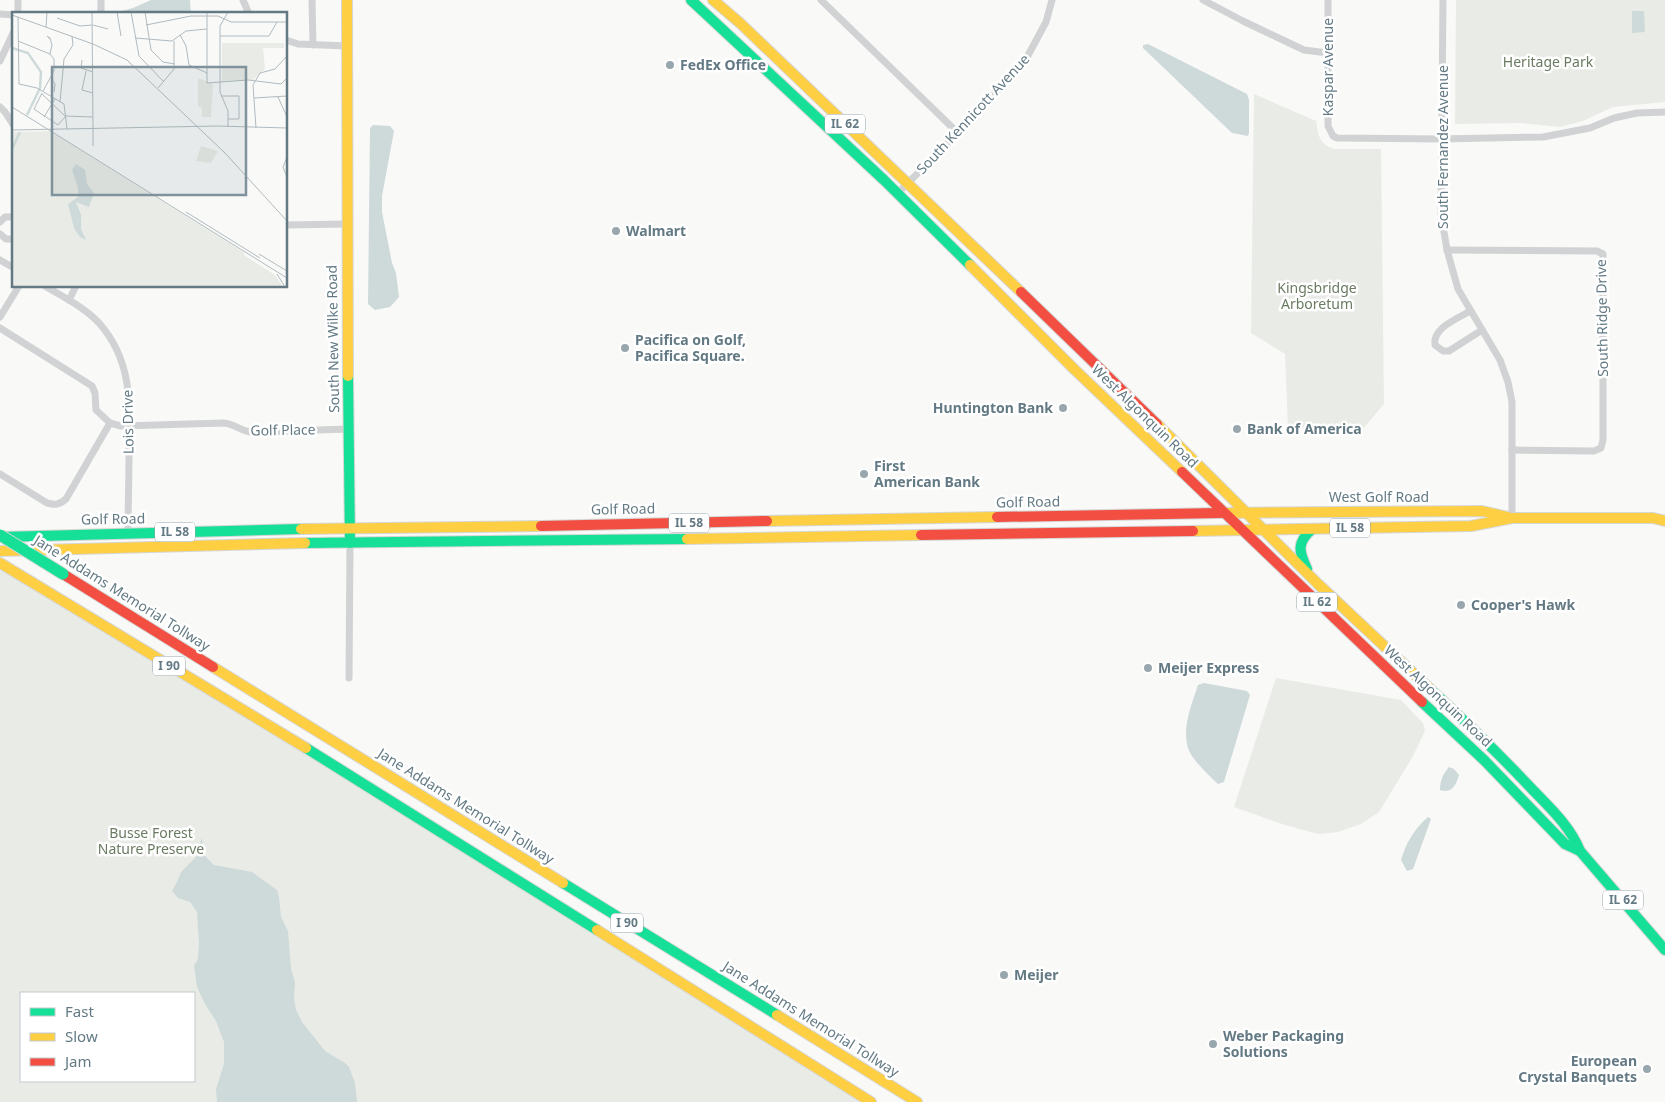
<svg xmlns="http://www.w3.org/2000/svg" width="1665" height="1102" viewBox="0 0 1665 1102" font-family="'Noto Sans',sans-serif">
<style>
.green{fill:#e9ece6;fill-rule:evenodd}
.water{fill:#ced9da}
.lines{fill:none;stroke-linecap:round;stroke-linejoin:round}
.fast-casing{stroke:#d5d6d6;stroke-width:12}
.slow-casing{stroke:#d5d6d6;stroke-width:12}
.jam-casing{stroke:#d5d6d6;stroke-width:12}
.street{stroke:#d1d2d3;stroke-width:7}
.fast{stroke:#16e098;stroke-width:10}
.slow{stroke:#ffcf43;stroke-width:10}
.jam{stroke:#f24e42;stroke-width:10}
.fast-bridge-casing{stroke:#d5d6d6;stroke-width:13;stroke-linecap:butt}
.fast-bridge{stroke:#16e098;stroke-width:11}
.poi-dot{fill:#98a6ad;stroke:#fff;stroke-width:2}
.labels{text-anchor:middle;stroke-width:5;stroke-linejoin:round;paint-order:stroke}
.shield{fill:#fff;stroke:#92a2a9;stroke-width:1}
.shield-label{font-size:12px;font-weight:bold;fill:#637a84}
.park-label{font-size:14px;fill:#6a7b62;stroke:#fff}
.poi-label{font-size:14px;font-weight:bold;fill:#637a84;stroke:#fff;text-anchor:start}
.street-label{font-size:14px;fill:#637a84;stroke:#fff}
.inset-river{fill:none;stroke:#ced9da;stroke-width:2.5}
.inset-road{fill:none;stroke:#b0bbc0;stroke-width:1}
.view{fill:#80929b;fill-opacity:0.15;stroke:#80929b;stroke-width:2.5}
.inset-edge{fill:none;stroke:#637a84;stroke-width:2.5}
</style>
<rect width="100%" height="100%" fill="#f9f9f8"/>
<!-- green -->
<g class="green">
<polygon points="1456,0 1665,0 1665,102 1613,107 1583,121 1560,127 1520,123 1455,124"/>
<path d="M1254,94l62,27c3,15 2,22 18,28h47l3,255 -22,26 -74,-1 -3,-75 -34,-21z"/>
<path d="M0,563l872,539h-872zM21,993h173v88h-173z"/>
<polygon points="1276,678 1401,700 1423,723 1425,731 1412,758 1379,812 1361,824 1338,832 1318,834 1285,825 1234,807"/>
</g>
<!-- water -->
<g class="water">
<polygon points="151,0 190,0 191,14 117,14 117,12 133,8"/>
<polygon points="1632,11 1644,11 1645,32 1632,33"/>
<polygon points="1148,44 1247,94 1249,100 1249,133 1248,136 1232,133 1143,48 1143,45"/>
<polygon points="373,125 390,126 394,131 382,196 382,212 392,263 396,273 399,297 390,307 375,310 368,304 370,128"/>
<path d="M1204,683l43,8 3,4 -26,87 -6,2c-10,-10 -29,-26 -31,-40 -4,-19 5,-41 11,-59z"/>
<path d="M1449,767l5,2 5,6c-3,10 -7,19 -19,15 0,-10 3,-16 9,-23z"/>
<path d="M1428,817l3,2 -18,50 -6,2 -6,-11c5,-17 13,-31 27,-43z"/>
<polygon points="202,838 204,855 214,865 252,872 277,890 279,897 281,917 288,931 291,969 295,982 294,998 296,1010 302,1022 325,1051 345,1063 349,1067 355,1083 357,1102 217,1102 216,1089 224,1064 224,1042 216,1021 205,1004 197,987 194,966 198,959 199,943 197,912 190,902 178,898 172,891 177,882 181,872 197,856 199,845"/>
</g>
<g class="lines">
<!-- fast casing -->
<g class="fast-casing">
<g id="fast">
<polyline points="691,0 884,180 970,265"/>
<polyline points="348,376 350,543"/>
<polyline points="1,537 301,529"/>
<polyline points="305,543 687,539"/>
<path d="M1307,569c-8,-17 -11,-26 5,-40"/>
<path d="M1430,689c35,32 69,65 101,99 19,20 39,38 49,63l85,99"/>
<polyline points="1422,702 1485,761 1565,844 1580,851"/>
<polyline points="306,748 597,930"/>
<polyline points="563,883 777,1015"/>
</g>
</g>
<!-- slow casing -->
<g class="slow-casing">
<g id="slow">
<polyline points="347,0 348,376"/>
<polyline points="713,0 740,23 1021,292"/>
<polyline points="970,265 1074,369 1182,472"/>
<polyline points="1157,424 1318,584 1430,689"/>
<polyline points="1220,513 1482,511 1508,517"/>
<polyline points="767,521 997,517"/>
<polyline points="301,529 541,526"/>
<polyline points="1193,531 1471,526 1512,518 1653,518 1665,521"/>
<polyline points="687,539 921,535"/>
<polyline points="0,551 305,543"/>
<polyline points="0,563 306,748"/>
<polyline points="213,667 563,883"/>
<polyline points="597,930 871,1102"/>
<polyline points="777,1015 917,1102"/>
</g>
</g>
<!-- jam casing -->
<g class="jam-casing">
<g id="jam">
<polyline points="1021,292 1157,424"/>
<polyline points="1182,472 1422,702"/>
<polyline points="997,517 1220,513"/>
<polyline points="541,526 767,521"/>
<polyline points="921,535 1193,531"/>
<polyline points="63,574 213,667"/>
</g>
</g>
<!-- street -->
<g class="street">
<polyline points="243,0 249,14"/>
<polyline points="312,0 313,45"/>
<polyline points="821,0 958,133"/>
<polyline points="1203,0 1243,21 1304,50 1328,53"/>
<polyline points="1328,0 1328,126 1333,136 1337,138 1441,139 1543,137 1590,128 1614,118 1637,113 1665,112"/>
<polyline points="1443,0 1441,214 1447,250 1458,289 1500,360 1508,382 1512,402 1512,518"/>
<polyline points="0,14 14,15"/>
<polyline points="18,14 18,0"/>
<polyline points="101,14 101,0"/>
<polyline points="286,40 298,44 347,46"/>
<polyline points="0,61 14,31"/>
<polyline points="0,107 5,112 14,126"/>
<polyline points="897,194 958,133 1025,61 1046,22 1052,0"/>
<polyline points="0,222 5,217 14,217"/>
<polyline points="286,225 347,224"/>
<polyline points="0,234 6,239 14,239"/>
<polyline points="1447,250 1597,251 1603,254 1603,440 1601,448 1594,451 1512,450"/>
<polyline points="0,260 14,268"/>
<path d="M45,286c18,11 39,21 54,37 34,38 31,83 30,130 0,27 -1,54 -1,81"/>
<polyline points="69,300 76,286"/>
<path d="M1470,311c-13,8 -38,17 -35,34l8,6h6l33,-21"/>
<polyline points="0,317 19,286"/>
<path d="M0,328l92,58 3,7 1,17 14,13 11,3 103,-3c10,1 16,7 26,9l99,-3"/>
<path d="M0,474l47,29c8,2 12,2 19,-4l44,-76"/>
<polyline points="349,678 350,543"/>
</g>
<!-- fast -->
<use href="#fast" class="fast"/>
<!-- slow -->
<use href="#slow" class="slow"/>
<!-- jam -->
<use href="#jam" class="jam"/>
<!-- fast-bridge casing -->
<g class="fast-bridge-casing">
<polyline id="fast-bridge" points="0,535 63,574"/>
</g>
<!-- fast-bridge -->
<use href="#fast-bridge" class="fast-bridge"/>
</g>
<!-- markers -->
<g class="poi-dot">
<circle cx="670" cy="65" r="5"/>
<circle cx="616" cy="231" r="5"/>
<circle cx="625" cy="348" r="5"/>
<circle cx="1063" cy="408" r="5"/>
<circle cx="1237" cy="429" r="5"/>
<circle cx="864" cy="474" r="5"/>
<circle cx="1461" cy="605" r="5"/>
<circle cx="1148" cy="668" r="5"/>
<circle cx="1004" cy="975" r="5"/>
<circle cx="1213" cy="1044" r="5"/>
<circle cx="1647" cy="1069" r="5"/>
</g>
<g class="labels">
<!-- shield labels -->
<g class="shield">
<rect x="825" y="114.5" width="40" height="19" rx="4"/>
<rect x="669" y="513.5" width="40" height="19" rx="4"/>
<rect x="1330" y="518.5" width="40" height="19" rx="4"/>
<rect x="155" y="522.5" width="40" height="19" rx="4"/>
<rect x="1297" y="592.5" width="40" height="19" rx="4"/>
<rect x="153" y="656.5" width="32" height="19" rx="4"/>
<rect x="1603" y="890.5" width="40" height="19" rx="4"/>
<rect x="611" y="913.5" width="32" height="19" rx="4"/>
</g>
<g class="shield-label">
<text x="845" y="128">IL 62</text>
<text x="689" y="527">IL 58</text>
<text x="1350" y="532">IL 58</text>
<text x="175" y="536">IL 58</text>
<text x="1317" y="606">IL 62</text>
<text x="169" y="670">I 90</text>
<text x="1623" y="904">IL 62</text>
<text x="627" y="927">I 90</text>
</g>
<!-- park labels -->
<g class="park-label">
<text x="1548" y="67">Heritage Park</text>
<text x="1317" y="293">Kingsbridge<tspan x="1317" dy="16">Arboretum</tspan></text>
<text x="151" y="838">Busse Forest<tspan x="151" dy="16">Nature Preserve</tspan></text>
</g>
<!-- poi labels -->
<g class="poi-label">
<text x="680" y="70">FedEx Office</text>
<text x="626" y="236">Walmart</text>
<text x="635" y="345">Pacifica on Golf,<tspan x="635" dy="16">Pacifica Square.</tspan></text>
<text x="1053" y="413" text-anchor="end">Huntington Bank</text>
<text x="1247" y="434">Bank of America</text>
<text x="874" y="471">First<tspan x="874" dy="16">American Bank</tspan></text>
<text x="1471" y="610">Cooper's Hawk</text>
<text x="1158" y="673">Meijer Express</text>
<text x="1014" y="980">Meijer</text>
<text x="1223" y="1041">Weber Packaging<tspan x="1223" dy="16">Solutions</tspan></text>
<text x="1637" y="1066" text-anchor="end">European<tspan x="1637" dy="16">Crystal Banquets</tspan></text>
</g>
<!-- street labels -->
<g class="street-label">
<text transform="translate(1328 67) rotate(-90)" y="5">Kaspar Avenue</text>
<text transform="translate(973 114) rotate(-47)" y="5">South Kennicott Avenue</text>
<text transform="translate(1443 147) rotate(-90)" y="5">South Fernandez Avenue</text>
<text transform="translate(1602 318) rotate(-91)" y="5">South Ridge Drive</text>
<text transform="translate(333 339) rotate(-91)" y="5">South New Wilke Road</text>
<text transform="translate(1145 416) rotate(44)" y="5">West Algonquin Road</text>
<text transform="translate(128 422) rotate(-91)" y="5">Lois Drive</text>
<text transform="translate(283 430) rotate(-1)" y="5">Golf Place</text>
<text x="1379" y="502">West Golf Road</text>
<text transform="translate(1028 502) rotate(-1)" y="5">Golf Road</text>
<text transform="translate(623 509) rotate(-1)" y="5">Golf Road</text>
<text transform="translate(113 519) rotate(-1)" y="5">Golf Road</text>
<text transform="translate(122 593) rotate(32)" y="5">Jane Addams Memorial Tollway</text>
<text transform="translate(1438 696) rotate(43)" y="5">West Algonquin Road</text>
<text transform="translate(466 806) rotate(32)" y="5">Jane Addams Memorial Tollway</text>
<text transform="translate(811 1019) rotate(32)" y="5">Jane Addams Memorial Tollway</text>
</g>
</g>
<!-- overview -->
<g transform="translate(12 12)">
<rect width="275" height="275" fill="#f9f9f8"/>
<path d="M210,31h62v5h-21l2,21 -12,11 -31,1zM186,66l15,6 -2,33h-9v-9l-4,-2zM38,119l195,122 -1,2 31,20 8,12h-271v-155zM189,134l17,5 -7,12 -15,-2z" fill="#e9ece6"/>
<path d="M64,152l9,6 2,14 7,9 -5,14 -13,-5 5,13v14l5,11 -6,-3 -6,-9 -6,-24 10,-7v-9l-6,-18z" fill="#ced9da"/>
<path class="inset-river" d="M0,36l16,5 13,19 -1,16 -13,27M0,137l8,-17"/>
<path class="inset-road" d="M80,0l1,118M105,0l4,24M119,0l8,44 25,26M133,0l6,38 12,12 12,2M195,0v71l41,-3 33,4 6,-6M216,0l-8,14v66l8,19v16M0,3l81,29 34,16 98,93 62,68M6,5l1,67 18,4 27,16 3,25M45,6l23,8 12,-1M81,13l15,4M134,13l45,-9h27l13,6h56M34,15l1,-15M275,22v18M168,23l6,11 3,19 18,8M208,24h49l8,-14M123,26l37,3 14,-10 21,-2M6,29l32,13 4,5v12l-11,20M38,42l2,-9 -2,-7 -3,-2 3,3M70,48l-1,8 12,4M74,59l-4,19 11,3M39,66l4,6 -1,8M146,76l16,-19v-28M30,81l-8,16 24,16 7,-8M30,82l23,22 28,1M209,84h18v23h-11M266,85l9,20M242,86l33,-2M48,90l4,-43 9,-14 -1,-9M0,95l275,171M32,105l11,-18M244,116l-3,-43 7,-12 15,-4 12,-13M0,118l205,-4 70,2M81,134v-16M275,145l-4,10 4,10M174,200l74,46M247,242l28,17M265,262l8,13"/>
<path class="view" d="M40,55h194v128h-194z"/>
<rect width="275" height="275" class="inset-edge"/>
</g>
<!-- legend -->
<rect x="20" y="992" width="175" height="90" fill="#ffffff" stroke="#c1cace"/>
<rect x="30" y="1008" width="25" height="8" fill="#16e098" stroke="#c1cace"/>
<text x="65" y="1017" font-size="15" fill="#637a84">Fast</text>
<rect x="30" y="1033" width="25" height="8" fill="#ffcf43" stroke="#c1cace"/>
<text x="65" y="1042" font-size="15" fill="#637a84">Slow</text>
<rect x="30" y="1058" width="25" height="8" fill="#f24e42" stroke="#c1cace"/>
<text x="65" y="1067" font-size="15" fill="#637a84">Jam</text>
</svg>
